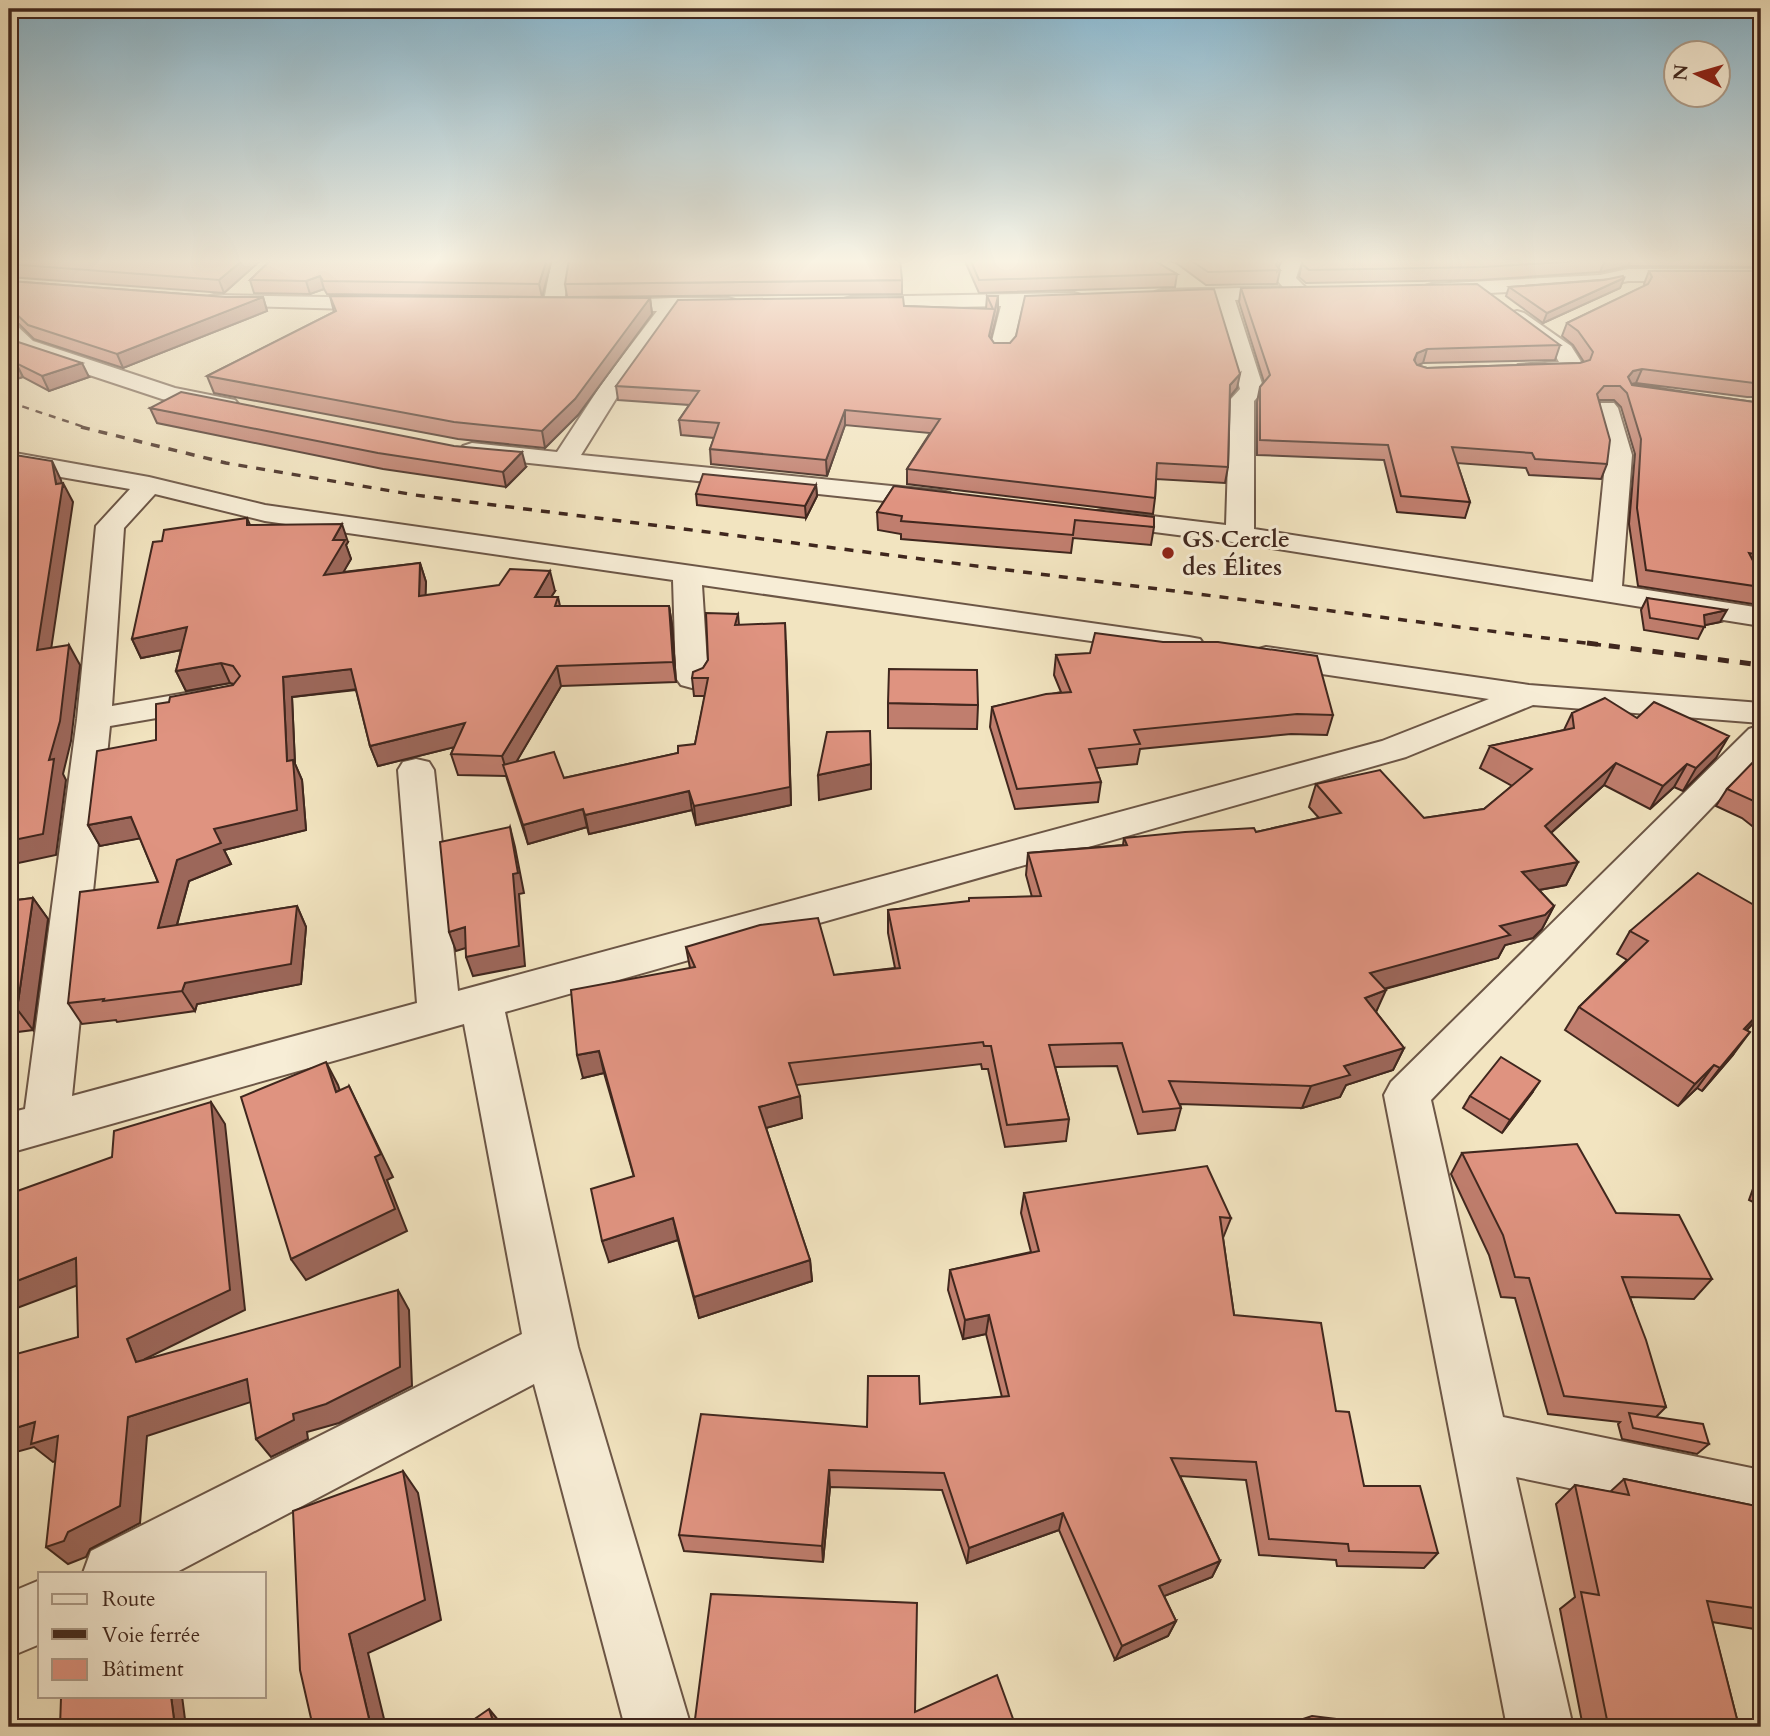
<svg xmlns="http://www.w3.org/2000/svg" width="1770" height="1736" viewBox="0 0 1770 1736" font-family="Cardo,serif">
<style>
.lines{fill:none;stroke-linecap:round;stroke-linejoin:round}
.minor-casing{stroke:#6c5646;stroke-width:4}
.minor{fill:#f7edd6;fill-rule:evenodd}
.rail-far2{stroke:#40271e;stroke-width:2.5;stroke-dasharray:7 7;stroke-linecap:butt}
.rail-far1{stroke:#40271e;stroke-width:3.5;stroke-dasharray:9 9;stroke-linecap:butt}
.rail{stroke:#40271e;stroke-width:5;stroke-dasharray:11 11;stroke-linecap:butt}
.wall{fill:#c07e6e;stroke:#40271e;stroke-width:2}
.shaded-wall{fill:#9c675a;stroke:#40271e;stroke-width:2}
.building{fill:#df9380;stroke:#40271e;stroke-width:2}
.poi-dot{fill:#8f2418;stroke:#f7edd6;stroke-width:2.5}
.labels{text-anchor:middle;stroke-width:6;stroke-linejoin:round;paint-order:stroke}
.far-poi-label{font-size:24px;font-weight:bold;fill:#40271e;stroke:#f7edd6;text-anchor:start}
</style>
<rect width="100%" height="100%" fill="#f2e4c0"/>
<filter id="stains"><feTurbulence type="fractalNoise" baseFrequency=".00286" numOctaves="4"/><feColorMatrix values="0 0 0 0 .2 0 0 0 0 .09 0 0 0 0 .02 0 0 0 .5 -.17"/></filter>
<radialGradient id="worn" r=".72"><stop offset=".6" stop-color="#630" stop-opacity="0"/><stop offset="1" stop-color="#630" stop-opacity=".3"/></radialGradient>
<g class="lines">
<!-- minor casing -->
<g class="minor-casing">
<g id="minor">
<polygon points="552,259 572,259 563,306 560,310 546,310 543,306"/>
<polygon points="1282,259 1302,259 1296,278 1311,293 1308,297 1235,300 1264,390 1254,401 1254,529 1593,582 1606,455 1594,408 1598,403 1614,403 1618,408 1632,455 1622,586 1761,608 1761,626 1240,543 1092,524 1088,518 1092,512 1102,510 1226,525 1230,400 1240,389 1215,301 1162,302 1155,300 1152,296 1155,292 1162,290 1283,287 1276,279"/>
<polygon points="1628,269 1761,269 1761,281 1628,281 1600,287 1432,296 1425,294 1422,290 1425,286 1432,284 1600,275"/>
<polygon points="1074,293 1081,295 1084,299 1081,303 1022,306 1012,349 1009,354 993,354 990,349 1001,306 851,309 844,307 841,303 844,299 851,297"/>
<polygon points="214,295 385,298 392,300 395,304 392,308 385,310 207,305 204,301 207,297"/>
<polygon points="673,298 728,298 735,300 738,304 735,308 728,310 679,311 622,389 581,455 941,491 950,493 954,499 950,505 941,507 463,456 459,451 463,446 472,443 557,452 603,382 657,311 599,311 592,309 589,305 592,301"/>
<polygon points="1517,311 1524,313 1571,346 1585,368 1582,373 1526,377 1518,375 1515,370 1518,365 1559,362 1555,355 1510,321 1507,317 1510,313"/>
<polygon points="9,325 17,326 33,341 175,388 235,400 239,405 235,410 227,412 162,399 17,351 9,342"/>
<polygon points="9,452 149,477 265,505 1189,637 1200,639 1205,646 1200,653 1189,655 702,585 708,678 703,685 692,688 681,685 676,678 673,580 265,521 155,494 124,528 112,706 209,689 221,692 226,699 221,706 209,709 110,726 72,1096 417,1003 398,770 403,762 416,759 429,762 434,770 458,991 1382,741 1489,699 1255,664 1250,657 1255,650 1266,647 1529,685 1761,703 1761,723 1533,705 1406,757 505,1012 578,1347 691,1727 625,1727 534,1384 175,1573 83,1573 91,1551 522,1334 464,1024 9,1153 9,1113 25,1109 77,719 96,526 130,489 9,468"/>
<polygon points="1761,725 1761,756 1431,1100 1503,1417 1761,1470 1761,1528 1516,1477 1573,1727 1507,1727 1384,1095 1391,1082 1749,729"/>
<polygon points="40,1580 40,1644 9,1657 9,1593"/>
</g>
</g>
<!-- minor -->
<use href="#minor" class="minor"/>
<!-- rail-far2 -->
<polyline class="rail-far2" points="9,402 87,428"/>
<!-- rail-far1 -->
<polyline class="rail-far1" points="81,427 226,463 415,495 1601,645"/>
<!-- rail -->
<polyline class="rail" points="1587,643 1761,665"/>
</g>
<!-- wall -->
<g class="wall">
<polygon points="9,259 262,259 224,293 9,277"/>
<polygon points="272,259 552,259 542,297 327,294 324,289 310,294 254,293 250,280"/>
<polygon points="964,259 1151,259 1177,274 1175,287 979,293"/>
<polygon points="1162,259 1282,259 1278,268 1280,270 1277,284 1206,285 1176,263"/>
<polygon points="1303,259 1761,259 1761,267 1628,266 1600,272 1479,280 1306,283 1299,277"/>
<polygon points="1649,271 1761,271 1761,397 1747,397 1636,383 1632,384 1754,402 1761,400 1761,572 1759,572 1761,576 1761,600 1759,605 1638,586 1629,524 1635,454 1621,407 1614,400 1599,400 1607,464 1601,479 1529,475 1526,468 1457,463 1470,502 1465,518 1397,512 1384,460 1257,455 1257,402 1260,387 1264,382 1239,302 1241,288 1560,345 1555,360 1423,363 1417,365 1427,368 1580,363 1584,362 1573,345 1562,336 1567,323 1645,286 1644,284"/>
<polygon points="1624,278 1620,288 1543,323 1506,296 1509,287"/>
<polygon points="902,280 902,294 567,297 565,284"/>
<polygon points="9,281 225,297 263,297 267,311 123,368 34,339 19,324 9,323"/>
<polygon points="330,296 650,298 652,314 578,415 545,448 458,439 214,393 207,376 334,312"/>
<polygon points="987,296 998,310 991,339 994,343 1237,388 1230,397 1228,467 1225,483 1156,479 1155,498 1153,514 907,484 907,469 930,433 845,425 827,476 711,464 710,449 714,438 681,435 679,420 689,405 618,400 616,386 904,306 986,309"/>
<polygon points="9,339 89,377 49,391 23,377 10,381 9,379"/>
<polygon points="150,408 526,467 506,487 383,469 157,423"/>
<polygon points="816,485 817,496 806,518 697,505 696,494"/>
<polygon points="894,486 1154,527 1151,545 1073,538 1071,553 901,539 901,534 878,530 877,512"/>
<polygon points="247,518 250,525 348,542 346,545 351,559 343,572 420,563 426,582 425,595 555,591 551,597 558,597 560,606 669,606 672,625 676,682 561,686 516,762 564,778 678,753 695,744 705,696 694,696 692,678 703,668 738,614 739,625 786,641 791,805 696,825 692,810 589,834 587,827 528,844 506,776 458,775 451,754 454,747 378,766 370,746 356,690 292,697 295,764 302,780 306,830 224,850 231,864 189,881 177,925 297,906 306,927 301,984 197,1004 195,1011 117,1022 116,1020 82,1024 68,1003 158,882 140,838 100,846 88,825 156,740 234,684 230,683 186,691 176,671 181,650 141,658 132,639 162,541"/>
<polygon points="1647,598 1720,622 1705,625 1698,639 1644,630 1641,610"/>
<polygon points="1056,655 1333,715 1327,735 1291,734 1140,749 1137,764 1096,768 1101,782 1098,802 1015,809 990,727 992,707 1061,692 1054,675"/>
<polygon points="888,703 978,705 977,729 888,728"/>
<polygon points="1572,713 1637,718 1716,758 1683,791 1674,787 1650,809 1604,785 1551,833 1578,862 1566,885 1539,890 1554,906 1542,929 1533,938 1505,945 1498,958 1385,989 1376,1012 1404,1048 1393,1070 1346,1085 1340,1097 1302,1108 1180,1104 1181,1108 1175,1130 1138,1134 1117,1066 1055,1067 1069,1119 1066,1141 1005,1147 988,1069 982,1069 981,1064 796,1085 802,1118 766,1128 810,1260 812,1281 699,1318 678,1240 609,1262 634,1177 604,1073 583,1078 690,968 686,947 834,975 895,968 888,933 888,910 1032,897 1026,875 1028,853 1123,845 1124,838 1256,832 1319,818 1309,807 1316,784 1424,818 1484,809 1512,786 1480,768 1490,746 1564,730"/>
<polygon points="1761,756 1761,833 1742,818 1716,806 1727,789"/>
<polygon points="33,898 48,919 33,1030 10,1033 9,1037 9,901"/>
<polygon points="1761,909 1761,1015 1747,1030 1733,1055 1702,1091 1697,1088 1678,1106 1565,1030 1579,1007 1627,960 1617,954 1630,931"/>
<polygon points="1532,1093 1502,1133 1463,1108 1470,1096"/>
<polygon points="1462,1153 1616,1213 1712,1279 1694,1299 1630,1297 1666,1407 1656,1417 1709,1444 1697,1454 1622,1439 1618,1424 1620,1422 1548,1414 1515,1298 1501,1297 1489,1255 1451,1174"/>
<polygon points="1761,1166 1761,1206 1749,1200"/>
<polygon points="1024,1193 1231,1218 1223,1238 1234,1315 1336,1411 1364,1486 1438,1553 1424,1568 1337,1566 1336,1560 1259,1555 1246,1480 1180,1476 1220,1561 1212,1577 1164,1596 1176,1621 1168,1636 1115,1660 1059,1530 967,1563 942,1490 830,1487 823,1562 684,1551 679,1535 867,1427 920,1404 1002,1397 986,1334 963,1339 948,1290 950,1270 1031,1252 1021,1213"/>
<polygon points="1624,1479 1761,1507 1761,1630 1712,1622 1739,1727 1583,1727 1560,1609 1575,1597 1556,1504 1575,1485 1610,1492"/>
</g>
<!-- shaded-wall -->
<g class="shaded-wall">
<polygon points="244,259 262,259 224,293 219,280"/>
<polygon points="547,259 552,259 542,297 539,284"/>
<polygon points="1279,259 1282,259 1277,271 1276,265"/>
<polygon points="1609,259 1631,259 1628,266 1600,272 1605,260"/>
<polygon points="320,276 324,289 310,294 306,281"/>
<polygon points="1624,278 1620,288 1543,323 1547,313"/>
<polygon points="998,296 998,310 988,350 989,336"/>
<polygon points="263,297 267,311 123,368 117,354"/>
<polygon points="650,298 652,314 578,415 545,448 542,431"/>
<polygon points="1427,349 1423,363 1413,367 1410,374 1417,353"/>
<polygon points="16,363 23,377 10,381 9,378 9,365"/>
<polygon points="82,363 89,377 49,391 42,376"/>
<polygon points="1642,369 1636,383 1627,385 1628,377 1633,371"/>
<polygon points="1240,374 1237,388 1227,400 1230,385"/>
<polygon points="845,410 845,425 827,476 826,460"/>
<polygon points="522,452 526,467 506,487 503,472"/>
<polygon points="52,461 61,480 63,488 63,483 73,502 48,670 37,650 56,484"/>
<polygon points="816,485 817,496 806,518 805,506"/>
<polygon points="342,524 348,542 346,545 351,559 331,594 324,575 333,540"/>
<polygon points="420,563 426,582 425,616 419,596"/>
<polygon points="550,571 555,591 539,616 535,597"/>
<polygon points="669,606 672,625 676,682 673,662"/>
<polygon points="1727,610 1720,622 1701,626 1704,615"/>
<polygon points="785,623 791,805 696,825 694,806"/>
<polygon points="187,627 196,647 141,658 132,639"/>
<polygon points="69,645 80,665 71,741 63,774 66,780 56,855 9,865 9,841 49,760"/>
<polygon points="221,663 230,683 186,691 176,671"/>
<polygon points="557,666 561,686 508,776 502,756"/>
<polygon points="351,669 358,689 292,697 295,764 302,780 306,830 224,850 231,864 189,881 170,949 158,928 177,860 214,829 287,761 283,677"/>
<polygon points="465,723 471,743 378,766 370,746"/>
<polygon points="1729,736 1716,758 1683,791 1696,768"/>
<polygon points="1616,763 1604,785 1534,848 1545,826"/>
<polygon points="871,764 871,789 819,800 818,775"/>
<polygon points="1687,764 1674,787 1650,809 1663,786"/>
<polygon points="689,791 692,810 589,834 585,815"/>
<polygon points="583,809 587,827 528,844 523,825"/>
<polygon points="131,817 142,838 100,846 88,825"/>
<polygon points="510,827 515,847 524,893 519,894 525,966 473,976 466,957"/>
<polygon points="1578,862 1566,885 1511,895 1522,872"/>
<polygon points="33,898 48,919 33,1030 17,1009"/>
<polygon points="297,906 306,927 301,984 197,1004 195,1011 182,991 185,983"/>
<polygon points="1554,906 1542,929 1533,938 1505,945 1498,958 1361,995 1370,973"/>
<polygon points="465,927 472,946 456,951 449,932"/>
<polygon points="1386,990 1376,1012 1365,998"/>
<polygon points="1761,1011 1761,1015 1726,1051 1744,1029"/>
<polygon points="1750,1032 1733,1055 1702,1091 1720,1068"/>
<polygon points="1404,1048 1393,1070 1346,1085 1340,1097 1302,1108 1311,1086 1344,1066"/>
<polygon points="599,1051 604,1073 583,1078 577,1055"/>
<polygon points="326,1062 338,1085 348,1115 336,1092"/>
<polygon points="1714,1065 1697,1088 1678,1106 1695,1084"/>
<polygon points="1540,1081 1532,1093 1502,1133 1510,1120"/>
<polygon points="349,1086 393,1177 387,1180 407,1231 306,1280 291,1259"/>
<polygon points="800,1096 802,1118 762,1129 759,1107"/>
<polygon points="211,1102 225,1124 245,1310 145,1359 154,1381 136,1362 127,1339"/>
<polygon points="673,1218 678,1240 609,1262 602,1241"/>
<polygon points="76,1258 94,1279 9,1311 9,1284"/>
<polygon points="810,1260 812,1281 699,1318 694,1297"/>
<polygon points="398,1290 409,1310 412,1386 339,1423 307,1432 308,1439 271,1457 256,1439 293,1414"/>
<polygon points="989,1315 986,1334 963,1339 965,1320"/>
<polygon points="247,1379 263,1398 147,1436 140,1523 90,1549 86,1557 68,1564 46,1547 128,1417"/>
<polygon points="35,1422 58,1436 79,1454 53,1462 34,1447 9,1454 9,1430"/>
<polygon points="829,1470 830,1487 823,1562 822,1546"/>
<polygon points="403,1471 418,1493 441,1620 368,1653 386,1727 371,1727 349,1634"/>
<polygon points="1063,1513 1059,1530 967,1563 969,1548"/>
<polygon points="1220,1561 1212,1577 1152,1601 1159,1586"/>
<polygon points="1176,1621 1168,1636 1115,1660 1122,1646"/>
<polygon points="171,1696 182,1696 186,1727 175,1727"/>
<polygon points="489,1709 503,1726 504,1727 495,1727"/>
</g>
<!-- building -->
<g class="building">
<polygon points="9,259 244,259 219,280 9,264"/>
<polygon points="272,259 547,259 539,284 323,281 320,276 306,281 250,280"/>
<polygon points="569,259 900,259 902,280 565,284"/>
<polygon points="970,259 1151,259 1177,274 979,280"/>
<polygon points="1189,259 1279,259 1276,265 1280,270 1208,272"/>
<polygon points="1303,259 1609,259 1483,267 1309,270 1302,264"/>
<polygon points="1649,271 1761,271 1761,382 1754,383 1642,369 1633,371 1628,377 1632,385 1754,402 1761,400 1761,555 1749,553 1761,576 1761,587 1646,570 1637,508 1641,439 1627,393 1620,386 1604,386 1597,394 1610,440 1607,464 1535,459 1532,453 1452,447 1470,502 1401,496 1388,445 1260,440 1260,387 1270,375 1241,288 1477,284 1560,345 1427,349 1417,353 1414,360 1417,365 1427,368 1580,363 1590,360 1593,352 1578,331 1567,323 1648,284 1652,277"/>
<polygon points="1623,276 1624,278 1547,313 1509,287 1604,280"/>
<polygon points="9,281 225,297 263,297 117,354 28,325 12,310 9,310"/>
<polygon points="1214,289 1240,374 1230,385 1228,467 1157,463 1155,498 907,469 940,419 845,410 826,460 710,449 719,423 679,420 699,391 616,386 678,300 903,297 904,306 993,309 987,296 998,296 989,336 994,343 1010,343 1016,336 1025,296"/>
<polygon points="330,296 650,298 575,399 542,431 454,422 207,376 336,311"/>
<polygon points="9,339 82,363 42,376 16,363 9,365"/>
<polygon points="181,392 454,446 522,452 503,472 378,453 150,408"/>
<polygon points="9,454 52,461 56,484 63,483 37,650 69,645 60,721 49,760 54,759 43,834 9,841"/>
<polygon points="703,474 816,485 805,506 696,494"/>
<polygon points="894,486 1154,517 1154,527 1075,520 1073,535 901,521 902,516 877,512"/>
<polygon points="247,518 247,525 342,524 333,540 345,540 324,575 420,563 419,596 499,585 510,569 550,571 535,597 558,597 555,606 669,606 673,662 557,666 502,756 451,754 465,723 370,746 351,669 283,677 287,761 293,760 297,810 214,829 221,843 177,860 158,928 297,906 291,964 185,983 182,991 103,1001 104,999 68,1003 80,892 158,882 131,817 88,825 97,751 156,740 156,704 169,702 170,697 233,685 240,676 233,666 221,663 176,671 187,627 132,639 153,542 162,541 164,530"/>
<polygon points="1647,598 1727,610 1704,615 1705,627 1650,618"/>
<polygon points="706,613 738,614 735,625 785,623 790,787 694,806 689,791 585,815 583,809 523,825 503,765 554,752 564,778 678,753 678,746 695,744 708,678 692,678 693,672 703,668 708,660"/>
<polygon points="1095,633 1163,642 1218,642 1317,656 1333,715 1297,714 1134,730 1140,744 1089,749 1101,782 1017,789 992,707 1046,694 1071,692 1056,655 1090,653"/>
<polygon points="889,669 977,670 978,705 888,703"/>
<polygon points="1605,698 1637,718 1654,702 1729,736 1696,768 1687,764 1663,786 1616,763 1545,826 1578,862 1522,872 1554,906 1545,915 1500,926 1510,935 1370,973 1386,990 1365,998 1404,1048 1344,1066 1350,1075 1311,1086 1169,1081 1181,1108 1143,1112 1122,1043 1049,1045 1069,1119 1007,1125 991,1046 984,1046 983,1042 789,1063 800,1096 759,1107 810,1260 694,1297 673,1218 602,1241 591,1189 634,1176 599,1051 577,1055 571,990 695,967 686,947 760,925 818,918 834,975 900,968 888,910 969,901 969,898 1041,896 1028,853 1127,845 1124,838 1185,832 1254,828 1256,832 1341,813 1316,784 1380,770 1424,818 1484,809 1532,769 1490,746 1574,728 1572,713"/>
<polygon points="870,731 871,764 818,775 827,732"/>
<polygon points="1759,756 1761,756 1761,806 1754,801 1727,789"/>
<polygon points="510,827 518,873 513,874 519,946 466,957 465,927 449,932 440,842"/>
<polygon points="1698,873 1761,909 1761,1011 1744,1029 1750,1032 1720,1068 1714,1065 1695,1084 1579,1007 1648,941 1630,931"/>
<polygon points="33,898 17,1009 9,1010 9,901"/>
<polygon points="1501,1057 1540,1081 1510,1120 1470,1096"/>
<polygon points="326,1062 336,1092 349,1086 381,1154 375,1157 395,1209 291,1259 241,1097"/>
<polygon points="211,1102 230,1290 127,1339 136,1362 398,1290 400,1367 326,1404 293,1414 294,1420 256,1439 247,1379 128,1417 120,1506 68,1532 64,1541 46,1547 58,1436 31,1444 35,1422 9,1430 9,1356 78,1337 76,1258 9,1284 9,1194 112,1157 114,1131"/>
<polygon points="1577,1144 1616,1213 1679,1215 1712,1279 1622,1277 1646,1340 1666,1407 1564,1396 1529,1278 1515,1277 1503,1235 1462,1153"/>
<polygon points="1207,1166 1231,1218 1220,1217 1234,1315 1321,1323 1336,1411 1349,1412 1364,1486 1420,1486 1438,1553 1349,1551 1348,1544 1269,1539 1256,1462 1171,1458 1220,1561 1159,1586 1176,1621 1122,1646 1063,1513 969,1548 944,1473 829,1470 822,1546 679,1535 701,1414 867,1427 868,1376 919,1376 920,1404 1009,1396 989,1315 965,1320 950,1270 1039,1251 1024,1193"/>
<polygon points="1629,1413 1703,1424 1709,1444 1633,1428"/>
<polygon points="403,1471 425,1600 349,1634 371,1727 313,1727 300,1670 293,1511"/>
<polygon points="1624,1479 1761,1507 1761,1609 1707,1601 1739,1727 1645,1727 1607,1720 1581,1592 1599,1595 1575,1485 1629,1495"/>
<polygon points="711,1594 917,1603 915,1712 997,1675 1016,1727 694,1727"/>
<polygon points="67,1696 171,1696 175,1727 60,1727 61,1698"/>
<polygon points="489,1709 495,1727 463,1727"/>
<polygon points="1312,1716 1377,1724 1378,1727 1292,1727 1291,1723"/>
</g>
<!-- sky -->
<linearGradient id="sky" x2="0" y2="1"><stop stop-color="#89b8d0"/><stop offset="0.52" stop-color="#f9f3e3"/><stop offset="1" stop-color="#f9f3e3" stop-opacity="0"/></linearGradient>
<rect width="1770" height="502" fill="url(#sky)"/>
<!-- markers -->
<circle class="poi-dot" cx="1168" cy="553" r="7"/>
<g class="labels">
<!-- far-poi labels -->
<g class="far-poi-label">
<text x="1182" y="547">GS Cercle<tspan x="1182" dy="28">des Élites</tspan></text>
</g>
</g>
<!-- margin -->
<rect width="1770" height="1736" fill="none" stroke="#f2e4c0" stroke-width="35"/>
<rect x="10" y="10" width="1749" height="1715" fill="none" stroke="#40271e" stroke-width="3.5"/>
<rect x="18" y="18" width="1735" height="1701" fill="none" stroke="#40271e" stroke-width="2"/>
<!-- legend -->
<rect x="38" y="1572" width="228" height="126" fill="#f7edd6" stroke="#ae9e8c" stroke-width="2"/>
<rect x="52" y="1594" width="35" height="10" fill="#f7edd6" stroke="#ae9e8c" stroke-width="2"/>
<text x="102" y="1606" font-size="21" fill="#40271e">Route</text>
<rect x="52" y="1629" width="35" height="10" fill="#40271e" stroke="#ae9e8c" stroke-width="2"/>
<text x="102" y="1642" font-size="21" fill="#40271e">Voie ferrée</text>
<rect x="52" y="1659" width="35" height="21" fill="#df9380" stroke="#ae9e8c" stroke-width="2"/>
<text x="102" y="1676" font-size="21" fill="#40271e">Bâtiment</text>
<!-- north arrow -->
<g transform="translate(1697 74) rotate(275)"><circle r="33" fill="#f7edd6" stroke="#ae9e8c" stroke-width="2"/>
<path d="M0-5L12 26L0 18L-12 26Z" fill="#8f2418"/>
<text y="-10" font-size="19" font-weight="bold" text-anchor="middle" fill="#40271e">N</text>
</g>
<rect width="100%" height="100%" filter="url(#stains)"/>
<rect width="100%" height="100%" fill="url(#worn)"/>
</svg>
